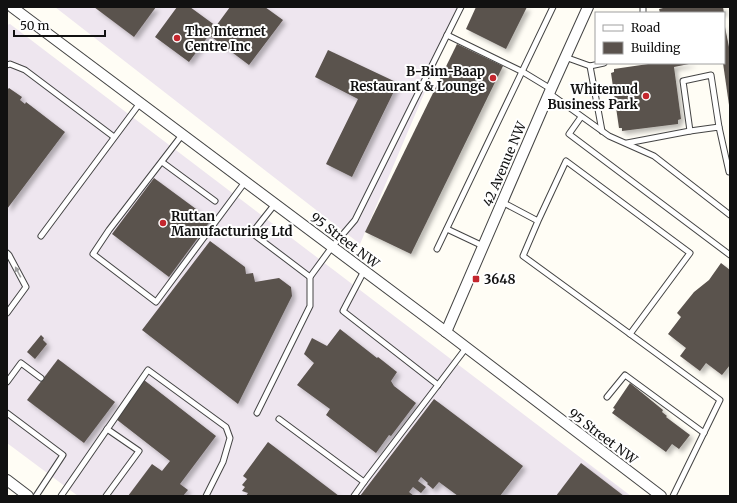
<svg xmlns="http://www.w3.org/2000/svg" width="737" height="503" viewBox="0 0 737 503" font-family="Merriweather,serif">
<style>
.industrial{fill:#eee6ef}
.building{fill:#5a524d;filter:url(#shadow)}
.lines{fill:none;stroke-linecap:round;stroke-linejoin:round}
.lane-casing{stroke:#444;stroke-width:7}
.street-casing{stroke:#444;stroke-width:12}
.lane{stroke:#fff;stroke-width:5}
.street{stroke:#fff;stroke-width:10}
.oneway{fill:#a0a0a0}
.poi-dot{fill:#c4262e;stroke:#fff;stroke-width:1.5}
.labels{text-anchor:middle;stroke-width:4;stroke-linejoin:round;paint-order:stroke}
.poi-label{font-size:13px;font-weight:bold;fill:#111;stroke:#fff;text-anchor:start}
.street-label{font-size:13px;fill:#111;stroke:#fff}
</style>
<defs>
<filter id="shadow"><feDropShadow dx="3.5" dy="3.5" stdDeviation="2" flood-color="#0004"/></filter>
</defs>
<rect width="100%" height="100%" fill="#fffdf5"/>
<!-- industrial -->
<g class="industrial">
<polygon points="55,7 461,7 360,244"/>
<polygon points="10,24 631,496 78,496 7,443 7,25"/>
</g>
<!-- building -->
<g class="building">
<polygon points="94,7 156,7 134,37"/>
<polygon points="177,7 190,7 216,26 230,7 265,7 283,20 249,65 209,35 189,62 155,37"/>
<polygon points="476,7 527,7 506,49 466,29"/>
<polygon points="662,7 723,7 724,13 660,13 659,9 663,8"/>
<polygon points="724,22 730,52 729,105 723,63"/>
<polygon points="457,44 503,66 411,254 365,232"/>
<polygon points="328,50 398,83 352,177 326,164 358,99 315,77"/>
<polygon points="655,63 694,63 674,67 681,119 678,120 678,124 622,131 622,128 619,128 611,73 614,72 614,69"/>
<polygon points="9,88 22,97 20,100 25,104 26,102 65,132 7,209 7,90"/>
<polygon points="154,178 211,220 169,277 112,234"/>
<polygon points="210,241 245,267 246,274 253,273 255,282 279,278 291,287 292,296 238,404 142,330"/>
<polygon points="721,263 730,270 730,365 722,375 706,363 700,371 680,356 686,348 668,334 681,317 677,313 694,292 709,280"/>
<polygon points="340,329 377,358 378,357 397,372 391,381 394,386 416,403 391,436 389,435 376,453 326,415 330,409 297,385 314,363 304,354 312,338 327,346"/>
<polygon points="41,335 44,338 43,340 47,344 35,359 27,352"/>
<polygon points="58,359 115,402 84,443 27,400"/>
<polygon points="144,380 216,436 180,484 188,490 183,496 128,496 152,464 162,471 170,461 116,419"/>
<polygon points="630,383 663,410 662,412 667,416 666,417 690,435 679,449 672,444 666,452 612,413 615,409 613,408"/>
<polygon points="434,399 523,466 500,496 458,496 439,482 433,489 427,484 428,483 421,477 418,481 426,487 421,493 413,487 409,492 414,496 360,496"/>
<polygon points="268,442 339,496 246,496 248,493 242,491 245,487 242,485 247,479 243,476"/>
<polygon points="581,463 624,496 556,496"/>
</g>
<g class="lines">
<!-- lane casing -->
<g class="lane-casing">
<g id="lane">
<polyline points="643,7 643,13"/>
<polyline points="447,35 523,72 551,89"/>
<polyline points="565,57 590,66 604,63"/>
<polyline points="7,65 10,64 25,70 114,137"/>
<polyline points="590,66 602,131"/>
<polyline points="549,93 609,136 654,156 730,215"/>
<polyline points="581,117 569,134 730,255"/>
<polyline points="690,131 683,81 711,75 719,127"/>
<polyline points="182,135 109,230 93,254 156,302 245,182"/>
<polyline points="627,143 690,131 719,127 729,172"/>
<polyline points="162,162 215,201"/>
<polyline points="502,202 538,221 523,256 630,334 690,253 566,161 538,221"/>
<polyline points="275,204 252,233 310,277"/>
<polyline points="447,229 483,246"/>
<polyline points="41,236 140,103"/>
<polyline points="437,249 553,7"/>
<polyline points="7,253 9,255 26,287 7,313"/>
<polyline points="364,271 343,311 438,385 466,348"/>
<polyline points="630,334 720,400 673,496"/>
<polyline points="7,382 21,363 41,378"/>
<polyline points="607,397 625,375 704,433"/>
<polyline points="7,413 63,455 36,496"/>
<polyline points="257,413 310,306 310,277 332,247 355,220 461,7"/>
<polyline points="279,419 364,482 438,385"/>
<polyline points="61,496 148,370 226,427 230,438 223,462 206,496"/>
<polyline points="106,496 139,451 107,429"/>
<polyline points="354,496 364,482"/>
</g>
</g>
<!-- street casing -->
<g class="street-casing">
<g id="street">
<polyline points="12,7 446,332 661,496"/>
<polyline points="446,332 551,89 588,7"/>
<polyline points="7,480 28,496"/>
</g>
</g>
<!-- lane -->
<use href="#lane" class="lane"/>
<!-- street -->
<use href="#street" class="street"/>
</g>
<!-- one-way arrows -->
<defs><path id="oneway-solid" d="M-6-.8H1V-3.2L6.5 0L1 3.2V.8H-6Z"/></defs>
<use class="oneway" href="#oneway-solid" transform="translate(18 272) rotate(-118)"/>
<!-- markers -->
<g class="poi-dot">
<circle cx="177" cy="38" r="4"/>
<circle cx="493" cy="78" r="4"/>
<circle cx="646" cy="96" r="4"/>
<circle cx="163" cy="223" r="4"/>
<rect x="472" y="275" width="8" height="8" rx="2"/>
</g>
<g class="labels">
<!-- poi labels -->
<g class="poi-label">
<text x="185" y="36">The Internet<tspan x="185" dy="15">Centre Inc</tspan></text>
<text x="485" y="76" text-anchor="end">B-Bim-Baap<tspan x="485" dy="15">Restaurant &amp; Lounge</tspan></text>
<text x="638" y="94" text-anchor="end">Whitemud<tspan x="638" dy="15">Business Park</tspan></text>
<text x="171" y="221">Ruttan<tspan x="171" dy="15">Manufacturing Ltd</tspan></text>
<text x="484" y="284">3648</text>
</g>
<!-- street labels -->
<g class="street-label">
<text transform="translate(504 164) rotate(-67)" y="5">42 Avenue NW</text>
<text transform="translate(345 240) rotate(37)" y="5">95 Street NW</text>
<text transform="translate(603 436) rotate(37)" y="5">95 Street NW</text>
</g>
</g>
<!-- border -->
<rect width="737" height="503" fill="none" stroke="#111111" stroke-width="16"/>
<!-- legend -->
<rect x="595" y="12" width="130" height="52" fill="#ffffff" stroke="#a0a0a0"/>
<rect x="603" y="25" width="20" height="6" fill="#ffffff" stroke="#a0a0a0"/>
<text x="631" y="32" font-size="12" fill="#111111">Road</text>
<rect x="603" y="42" width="20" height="12" fill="#5a524d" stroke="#a0a0a0"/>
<text x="631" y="52" font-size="12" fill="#111111">Building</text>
<!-- scale -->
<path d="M14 30v6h91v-6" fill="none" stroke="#111111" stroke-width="2"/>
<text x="20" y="30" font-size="12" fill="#111111" stroke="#ffffff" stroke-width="3" paint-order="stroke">50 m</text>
</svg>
